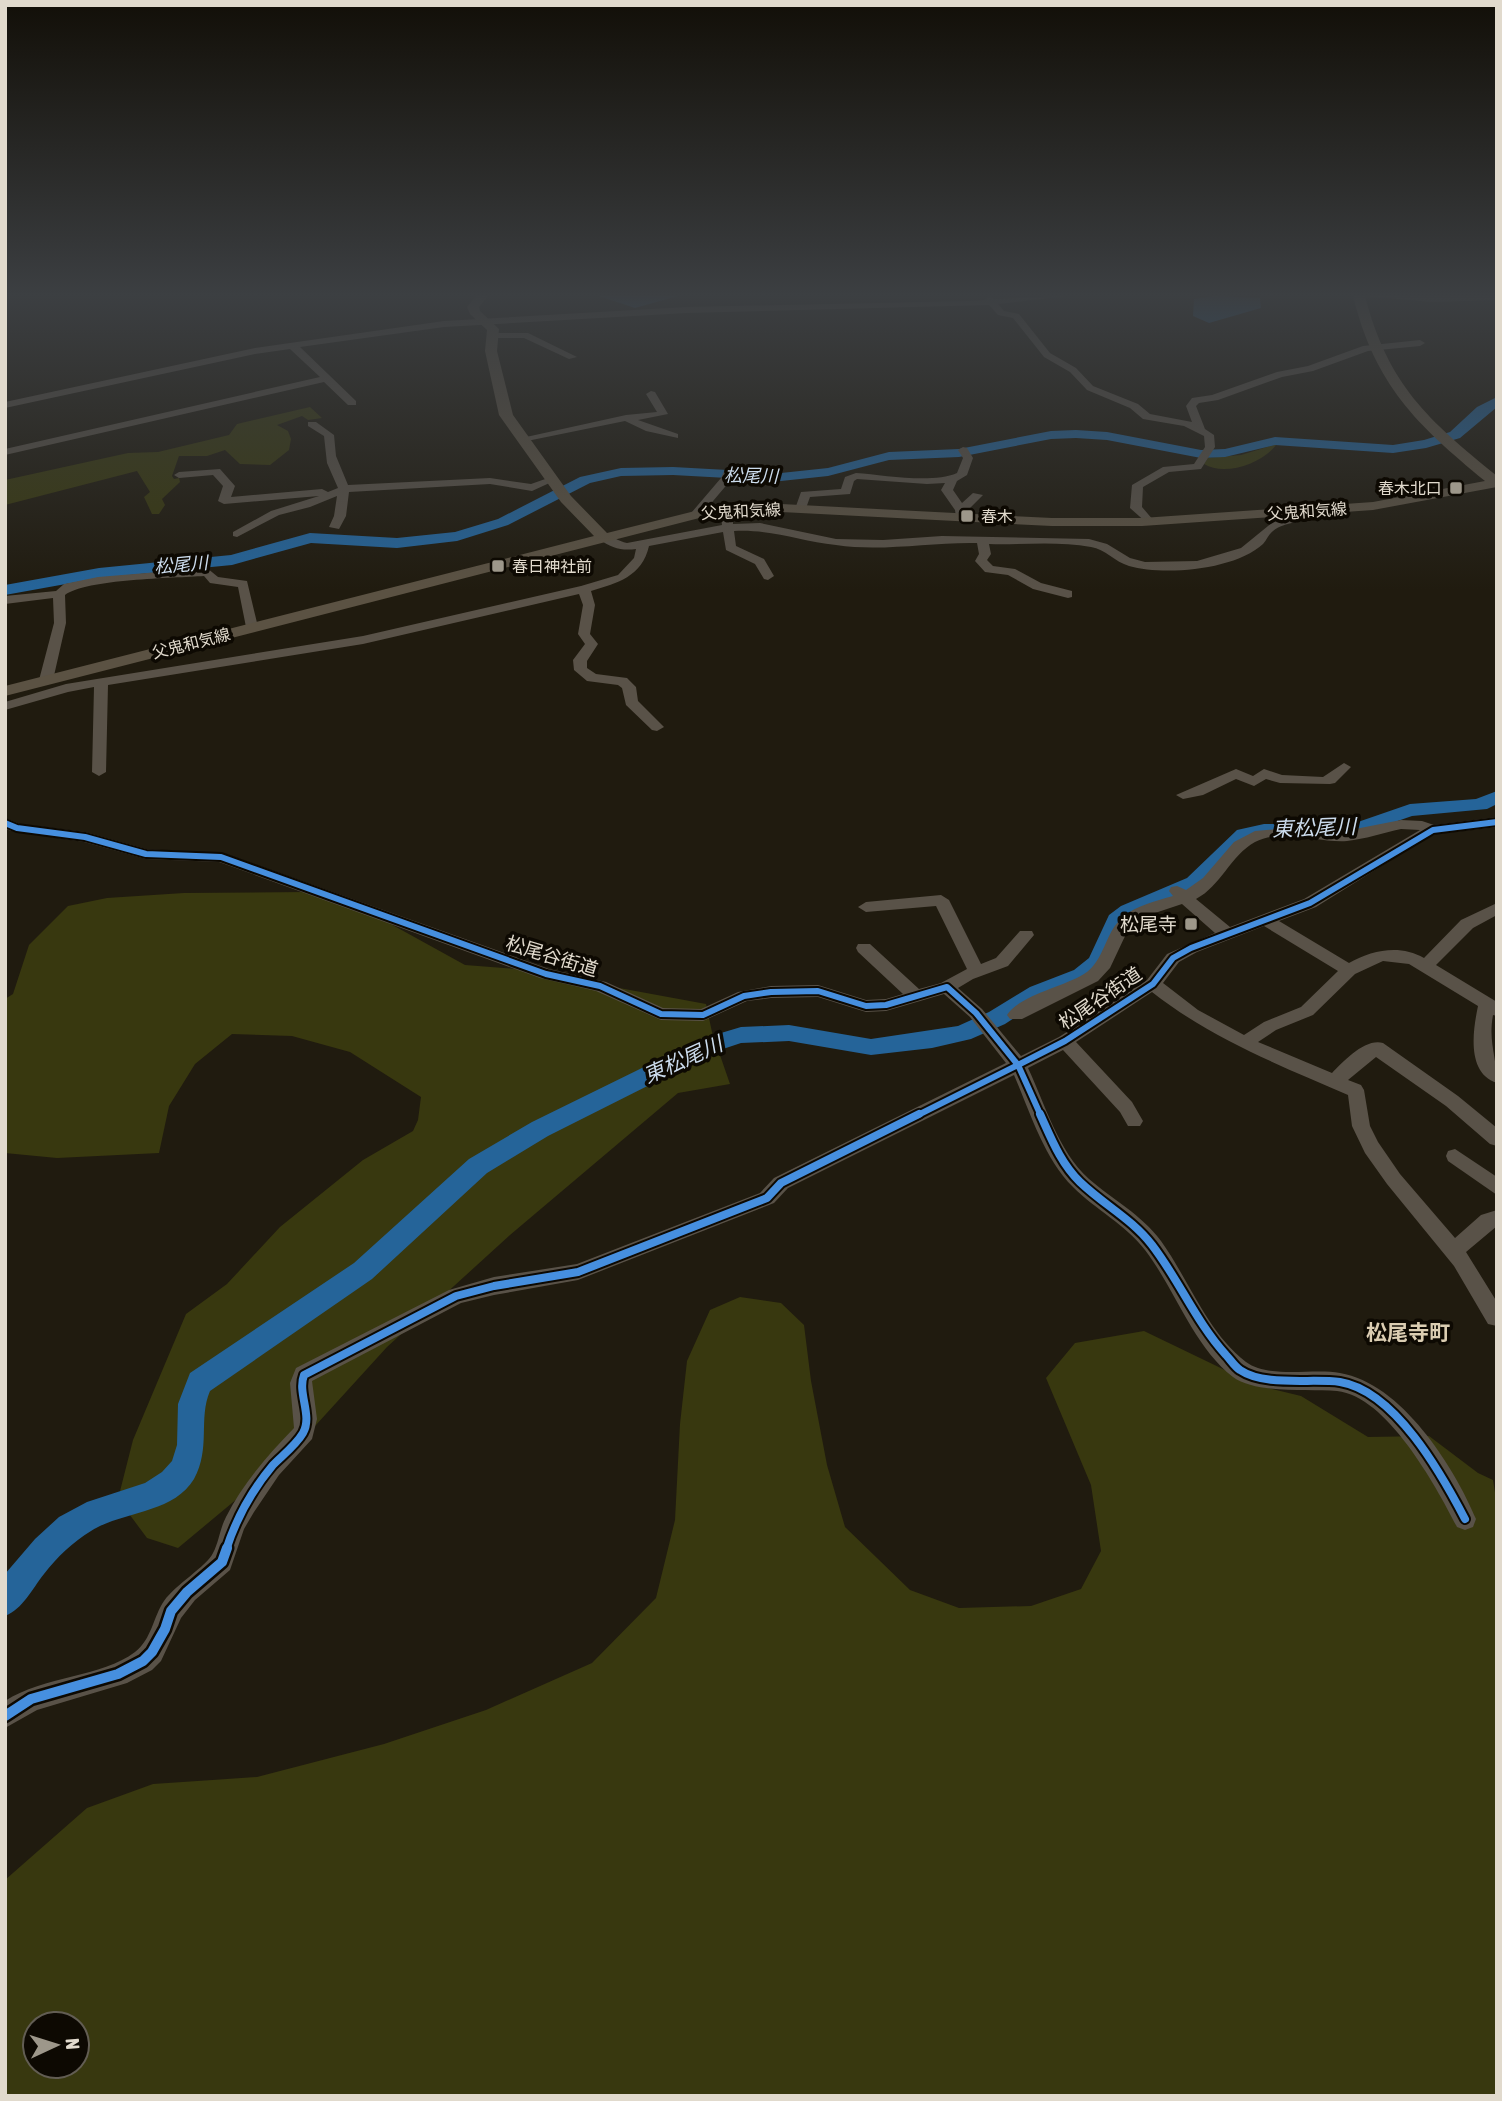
<svg xmlns="http://www.w3.org/2000/svg" width="1502" height="2101" viewBox="0 0 1502 2101" font-family="'Asap Condensed','Noto Sans JP',sans-serif">
<style>
.green{fill:#38380f;fill-rule:evenodd}
.water{fill:#256499}
.lines{fill:none;stroke-linecap:round;stroke-linejoin:round}
.river{fill:#256499;fill-rule:evenodd}
.minor{fill:#595248;fill-rule:evenodd}
.major{fill:#5b5243;fill-rule:evenodd}
.cycleway-far2-casing{stroke:#0d0902;stroke-width:10}
.cycleway-far1-casing{stroke:#0d0902;stroke-width:12}
.cycleway-casing{stroke:#0d0902;stroke-width:15}
.cycleway-far2{stroke:#468fdf;stroke-width:6}
.cycleway-far1{stroke:#468fdf;stroke-width:8}
.cycleway{stroke:#468fdf;stroke-width:10}
.poi-dot{fill:#9d978a;stroke:#0d0902;stroke-width:2.5}
.labels{text-anchor:middle;stroke-width:7;stroke-linejoin:round;paint-order:stroke}
.far-poi-label{font-size:16px;fill:#e1dacd;stroke:#0d0902;text-anchor:start}
.far-street-label{font-size:16px;fill:#e1dacd;stroke:#0d0902}
.far-water-label{font-size:18px;font-style:italic;fill:#cbdbec;stroke:#0d0902}
.poi-label{font-size:19px;fill:#e1dacd;stroke:#0d0902;text-anchor:end}
.street-label{font-size:19px;fill:#e1dacd;stroke:#0d0902}
.water-label{font-size:21px;font-style:italic;fill:#cbdbec;stroke:#0d0902}
.neighbourhood-label{font-size:21px;font-weight:bold;fill:#dbcdb2;stroke:#0d0902}
</style>
<rect width="100%" height="100%" fill="#201b0f"/>
<!-- green -->
<g class="green">
<polygon points="310,407 322,418 308,420 302,416 277,425 288,431 291,439 289,450 270,465 240,464 225,450 207,456 179,456 172,476 174,479 179,478 180,482 162,499 165,505 159,514 152,514 144,497 150,492 137,471 5,505 5,480 128,453 158,452 229,435 237,424"/>
<path d="M1277,444c-14,19 -52,33 -73,20l4,-6 33,-3z"/>
<polygon points="307,892 378,917 465,965 516,969 706,1004 712,1032 730,1084 678,1093 510,1235 387,1347 285,1459 178,1548 147,1538 118,1499 133,1440 186,1314 227,1284 280,1227 363,1160 413,1131 418,1120 421,1097 350,1052 292,1036 232,1034 195,1064 169,1106 159,1153 57,1158 5,1153 5,999 13,994 29,945 68,906 107,898 184,893"/>
<path d="M740,1297l41,6 23,22 7,56 16,84 18,62 65,63 49,18 72,-2 50,-17 20,-38 -10,-66 -45,-107 29,-35 69,-12 112,54 45,11 67,41 61,-1 49,37 15,7 4,25v591h-1492v-216l82,-72 66,-24 104,-7 127,-33 102,-34 106,-47 64,-65 19,-78 5,-96 7,-63 23,-51zM35,2024h42v42h-42z"/>
</g>
<!-- water -->
<g class="water">
<polygon points="599,296 678,296 635,308"/>
<polygon points="1214,296 1260,298 1261,308 1209,323 1193,316 1194,299"/>
</g>
<g class="lines">
<!-- river -->
<g class="river">
<polygon points="1497,397 1497,407 1460,438 1426,448 1393,453 1275,445 1225,457 1201,458 1107,440 1076,438 1051,439 959,457 889,460 828,476 781,481 673,475 621,476 590,483 508,525 457,541 397,548 311,543 232,565 99,578 5,595 5,585 99,568 231,555 310,533 397,538 455,532 498,519 580,477 621,468 673,467 781,473 828,468 889,452 959,449 1051,431 1076,430 1107,432 1201,450 1225,449 1275,437 1393,445 1424,440 1450,432 1477,407"/>
<path d="M1497,791v13l-10,5 -75,7 -55,19 -93,1 -14,3 -49,49 -66,28 -10,8 -19,43 -16,13 -44,17 -41,27 -34,15 -39,9 -61,7 -82,-14 -48,2 -24,8 -169,85 -61,37 -115,106 -162,112c-12,28 1,57 -16,88 -21,35 -72,32 -103,52 -18,11 -34,26 -47,43 -12,15 -21,35 -39,42v-42l30,-35 24,-22 28,-15 58,-19 17,-11 10,-11 5,-16 1,-41 12,-31 164,-110 115,-104 63,-37 169,-83 40,-12 48,-2 82,14 87,-13 31,-14 41,-25 44,-17 15,-12 20,-43 12,-9 66,-28 50,-48 27,-6 91,-1 55,-19 66,-5z"/>
</g>
<!-- minor -->
<g class="minor">
<polygon points="989,296 994,299 1066,296 998,304 1004,311 1019,314 1050,353 1076,368 1093,386 1138,404 1150,414 1192,422 1186,406 1192,398 1212,395 1277,372 1308,366 1363,346 1420,340 1425,343 1420,346 1368,351 1313,371 1282,377 1218,400 1199,403 1196,406 1205,429 1214,435 1215,447 1201,469 1169,472 1143,487 1142,507 1154,521 1148,524 1130,508 1132,485 1163,467 1194,464 1205,447 1204,436 1184,426 1143,419 1130,408 1087,390 1070,372 1044,357 1013,318 998,315 989,305 686,313 444,327 300,347 356,401 356,405 348,405 324,382 5,455 5,449 320,377 290,349 255,354 5,408 5,402 255,348 444,321 686,307 968,301 985,300"/>
<polygon points="1363,296 1497,296 1497,300 1432,302"/>
<polygon points="493,333 528,333 577,357 569,359 524,338 490,338 488,336"/>
<polygon points="651,391 655,392 668,414 638,420 678,434 678,438 646,431 625,421 522,442 517,439 626,415 657,412 646,394"/>
<polygon points="308,422 316,422 334,435 336,456 348,485 490,478 531,484 551,477 556,480 532,491 490,484 349,492 346,516 339,529 329,527 334,516 337,496 310,507 279,515 237,537 233,536 233,532 271,511 319,496 224,504 218,501 223,486 213,475 179,478 174,475 179,472 220,469 235,486 231,497 322,489 328,492 338,488 327,463 324,436 308,426"/>
<path d="M963,447l4,1 6,10 -6,17 -10,6 -4,9 9,13 11,-10 10,2 -16,16 -1,8 -10,-2 -1,-7 -14,-20 4,-7 -18,1 -70,-5 -3,2 -4,13 -40,3 -5,14 -10,-2 6,-17 40,-3 4,-12 11,-4c28,2 76,11 101,0l6,-15 -5,-8z"/>
<polygon points="726,467 735,469 730,481 702,514 694,514 692,512 721,478"/>
<path d="M726,505l6,3 1,16 27,-1 76,16 47,1 59,-4 147,3 18,5 23,14 15,4 52,-1 44,-13 32,-26 33,-13 10,2c-12,13 -31,10 -43,20 -5,4 -6,9 -10,13 -28,26 -99,32 -134,22 -14,-4 -24,-17 -38,-19 -33,-6 -69,-2 -102,-3l2,10 -4,6 6,6 22,3 26,14 31,8v6l-4,1 -35,-9 -25,-14 -23,-3 -10,-11 4,-7 -2,-11c-47,-1 -95,9 -141,2 -36,-4 -65,-16 -102,-14l2,15 28,13 10,17 -6,4 -4,-1 -9,-15 -29,-14 -3,-18 -74,14c-7,31 -32,37 -58,45l4,14 -5,29 8,10 -11,17v7l9,6 31,4 9,9 2,14 26,26 -7,4 -5,-1 -26,-25 -4,-17 -4,-3 -31,-4 -13,-11 -1,-10 12,-16 -7,-10 5,-29 -4,-11 -216,50 -255,41 -2,87 -7,4 -7,-4 2,-85 -26,5 -63,18v-8l61,-18 297,-48 218,-50 37,-11 16,-17 2,-9c-14,2 -25,-1 -37,-10v-4c9,-3 18,6 28,8l95,-18 -2,-17z"/>
<path d="M207,568l11,9 29,4 11,46 -2,3h-8l-2,-3 -8,-40 -28,-4 -6,-7c-30,2 -118,3 -139,19l1,28 -13,57 -7,4 -7,-4 15,-57 -1,-25 -48,6v-8l51,-5 8,-7 34,-7z"/>
<polygon points="1344,763 1351,767 1335,783 1330,784 1280,783 1266,779 1254,786 1236,779 1203,795 1183,799 1176,795 1236,769 1253,776 1264,769 1282,775 1323,777"/>
<path d="M1497,817v10l-61,7 -13,6 -107,67 -37,14 70,42c23,-13 51,-19 75,-5l37,-38 36,-17v12l-24,13 -37,37 61,37v14l-4,-1c-5,28 4,42 4,68 -31,-10 -24,-53 -19,-77l-69,-42 -26,-3 -28,13 -42,41 -37,15 -18,12 74,31c12,-12 33,-35 51,-30l75,53 39,32v18l-7,-2 -44,-38 -70,-49 -28,23 13,5 3,5 6,36 8,16 22,32 55,64 26,-23 16,-5v16l-31,26 31,50v24l-9,-2 -34,-58 -67,-82 -22,-31 -13,-27 -4,-31c-69,-30 -136,-56 -196,-103l-76,50 56,60 11,19 -3,5h-12l-8,-14 -57,-62 -35,18c17,36 30,83 61,111 24,21 52,35 72,62 28,39 46,91 85,121 23,17 67,6 94,11 61,10 114,93 136,146l-3,8 -8,3 -8,-3c-21,-41 -70,-131 -120,-136 -28,-2 -81,3 -104,-14 -40,-31 -58,-88 -88,-127 -20,-26 -49,-40 -72,-63 -29,-29 -43,-75 -59,-112l-226,113 -14,15 -196,77 -84,15 -33,8 -149,78 5,38 -5,20 -33,36 -25,37 -10,17 -14,41 -35,30 -14,18 -20,43 -9,9 -25,13 -90,27 -32,18v-27c39,-25 97,-24 130,-49 17,-13 18,-35 29,-51 12,-17 42,-34 49,-48 6,-11 7,-25 13,-36 17,-34 42,-62 68,-89l-4,-45 6,-15 153,-78 45,-13 83,-13 183,-71 14,-15 232,-115 -36,-46 -26,-23 -58,17 -20,1 -48,-15 -47,1 -24,3 -44,20 -42,-1 -65,-29 -56,-13 -321,-116 -73,-3 -62,-17 -72,-11 -7,-2v-11l15,6 65,8 61,17 80,5 323,115 57,13 57,26 38,1 37,-17 33,-6 47,-1 48,15 20,-1 17,-5 -45,-42 -2,-4 2,-4h12l49,45 22,-6 26,-14 -31,-63 -70,6 -8,-5 8,-5 75,-7 8,5 32,64 15,-6 24,-27h12l2,4 -26,31 -35,13 -15,9 24,21 39,47 38,-19 88,-57 20,-26 48,-21 -33,-29 -30,10 -17,10 -9,10 -16,34 -12,13 -76,38h-12l-3,-4c13,-20 56,-28 77,-41 21,-13 20,-41 39,-57 14,-12 33,-16 50,-21l-4,-5 2,-4 6,-1 9,4 17,-12 31,-36 21,-11 33,-3 57,3 56,-11 21,1 12,4zM1401,829l19,1 -116,69 -74,28 -34,-28c25,-13 34,-43 59,-57 25,-14 64,1 92,-1 18,-2 36,-8 54,-12zM1264,926l74,45 -37,36 -37,15 -20,13 -46,-25 -35,-27 16,-21 18,-10z"/>
<polygon points="1455,1149 1497,1177 1497,1195 1448,1161 1446,1156 1448,1151"/>
</g>
<!-- major -->
<path class="major" d="M476,296h12l-9,11 1,4 19,18 -2,22 16,64 58,81 36,37 108,-27 45,-3 292,15h90l231,-16 112,-21c-69,-57 -110,-96 -132,-185h12c23,89 63,124 132,180v11l-124,23 -231,16h-90l-292,-15 -45,3 -710,182v-10l589,-150 -33,-34 -62,-87 -14,-64 2,-21 -17,-16 -3,-7z"/>
<!-- cycleway-far2 casing -->
<g class="cycleway-far2-casing">
<g id="cycleway-far2">
<polyline points="5,823 17,828 85,837 146,854 221,857 546,974 600,986 661,1014 703,1015 744,996 771,992 818,991 866,1006 886,1005 947,987 976,1013 1018,1065 1065,1041 1153,984 1173,958 1191,948 1310,903 1433,830 1497,822"/>
<polyline points="916,1116 1018,1065 1041,1116"/>
</g>
</g>
<!-- cycleway-far1 casing -->
<g class="cycleway-far1-casing">
<g id="cycleway-far1">
<path d="M1040,1114c11,24 21,50 40,68 24,23 52,37 72,63 27,35 44,77 74,110 4,4 9,12 14,15 25,17 72,8 100,12 55,9 101,91 125,137"/>
<path d="M226,1550c10,-31 26,-60 47,-85 10,-10 23,-20 30,-32 10,-17 -6,-40 1,-58l152,-79 38,-10 84,-14 189,-74 14,-15 138,-69"/>
</g>
</g>
<!-- cycleway casing -->
<g class="cycleway-casing">
<polyline id="cycleway" points="5,1716 31,1699 118,1674 143,1661 152,1652 165,1629 171,1611 187,1592 222,1562 227,1548"/>
</g>
<!-- cycleway-far2 -->
<use href="#cycleway-far2" class="cycleway-far2"/>
<!-- cycleway-far1 -->
<use href="#cycleway-far1" class="cycleway-far1"/>
<!-- cycleway -->
<use href="#cycleway" class="cycleway"/>
</g>
<!-- sky -->
<linearGradient id="sky" x2="0" y2="1"><stop stop-color="#120f08"/><stop offset="0.5" stop-color="#3c3f42"/><stop offset="1" stop-color="#3c3f42" stop-opacity="0"/></linearGradient>
<rect width="1502" height="590" fill="url(#sky)"/>
<!-- markers -->
<g class="poi-dot">
<rect x="1449" y="481" width="14" height="14" rx="3.5"/>
<rect x="960" y="509" width="14" height="14" rx="3.5"/>
<rect x="491" y="559" width="14" height="14" rx="3.5"/>
<rect x="1184" y="917" width="14" height="14" rx="3.5"/>
</g>
<g class="labels">
<!-- far-poi labels -->
<g class="far-poi-label">
<text x="1442" y="494" text-anchor="end">春木北口</text>
<text x="981" y="522">春木</text>
<text x="512" y="572">春日神社前</text>
</g>
<!-- far-street labels -->
<g class="far-street-label">
<text transform="translate(741 511) rotate(-3)" y="6">父鬼和気線</text>
<text transform="translate(1307 511) rotate(-4)" y="6">父鬼和気線</text>
<text transform="translate(191 643) rotate(-14)" y="6">父鬼和気線</text>
</g>
<!-- far-water labels -->
<g class="far-water-label">
<text transform="translate(751 476) rotate(1)" y="6">松尾川</text>
<text transform="translate(181 565) rotate(-5)" y="6">松尾川</text>
</g>
<!-- poi labels -->
<g class="poi-label">
<text x="1177" y="931">松尾寺</text>
</g>
<!-- street labels -->
<g class="street-label">
<text transform="translate(552 956) rotate(17)" y="7">松尾谷街道</text>
<text transform="translate(1100 998) rotate(-34)" y="7">松尾谷街道</text>
</g>
<!-- water labels -->
<g class="water-label">
<text transform="translate(1314 828) rotate(-2)" y="7">東松尾川</text>
<text transform="translate(683 1060) rotate(-24)" y="7">東松尾川</text>
</g>
<!-- neighbourhood labels -->
<g class="neighbourhood-label">
<text x="1408" y="1340">松尾寺町</text>
</g>
</g>
<!-- border -->
<rect width="1502" height="2101" fill="none" stroke="#e1dacd" stroke-width="14"/>
<!-- north arrow -->
<g transform="translate(56 2045) rotate(86)"><circle r="33" fill="#0d0902" stroke="#625d53" stroke-width="2"/>
<path d="M0-5L12 26L0 18L-12 26Z" fill="#9d978a"/>
<text y="-10" font-size="19" font-weight="bold" text-anchor="middle" fill="#e1dacd">N</text>
</g>
</svg>
